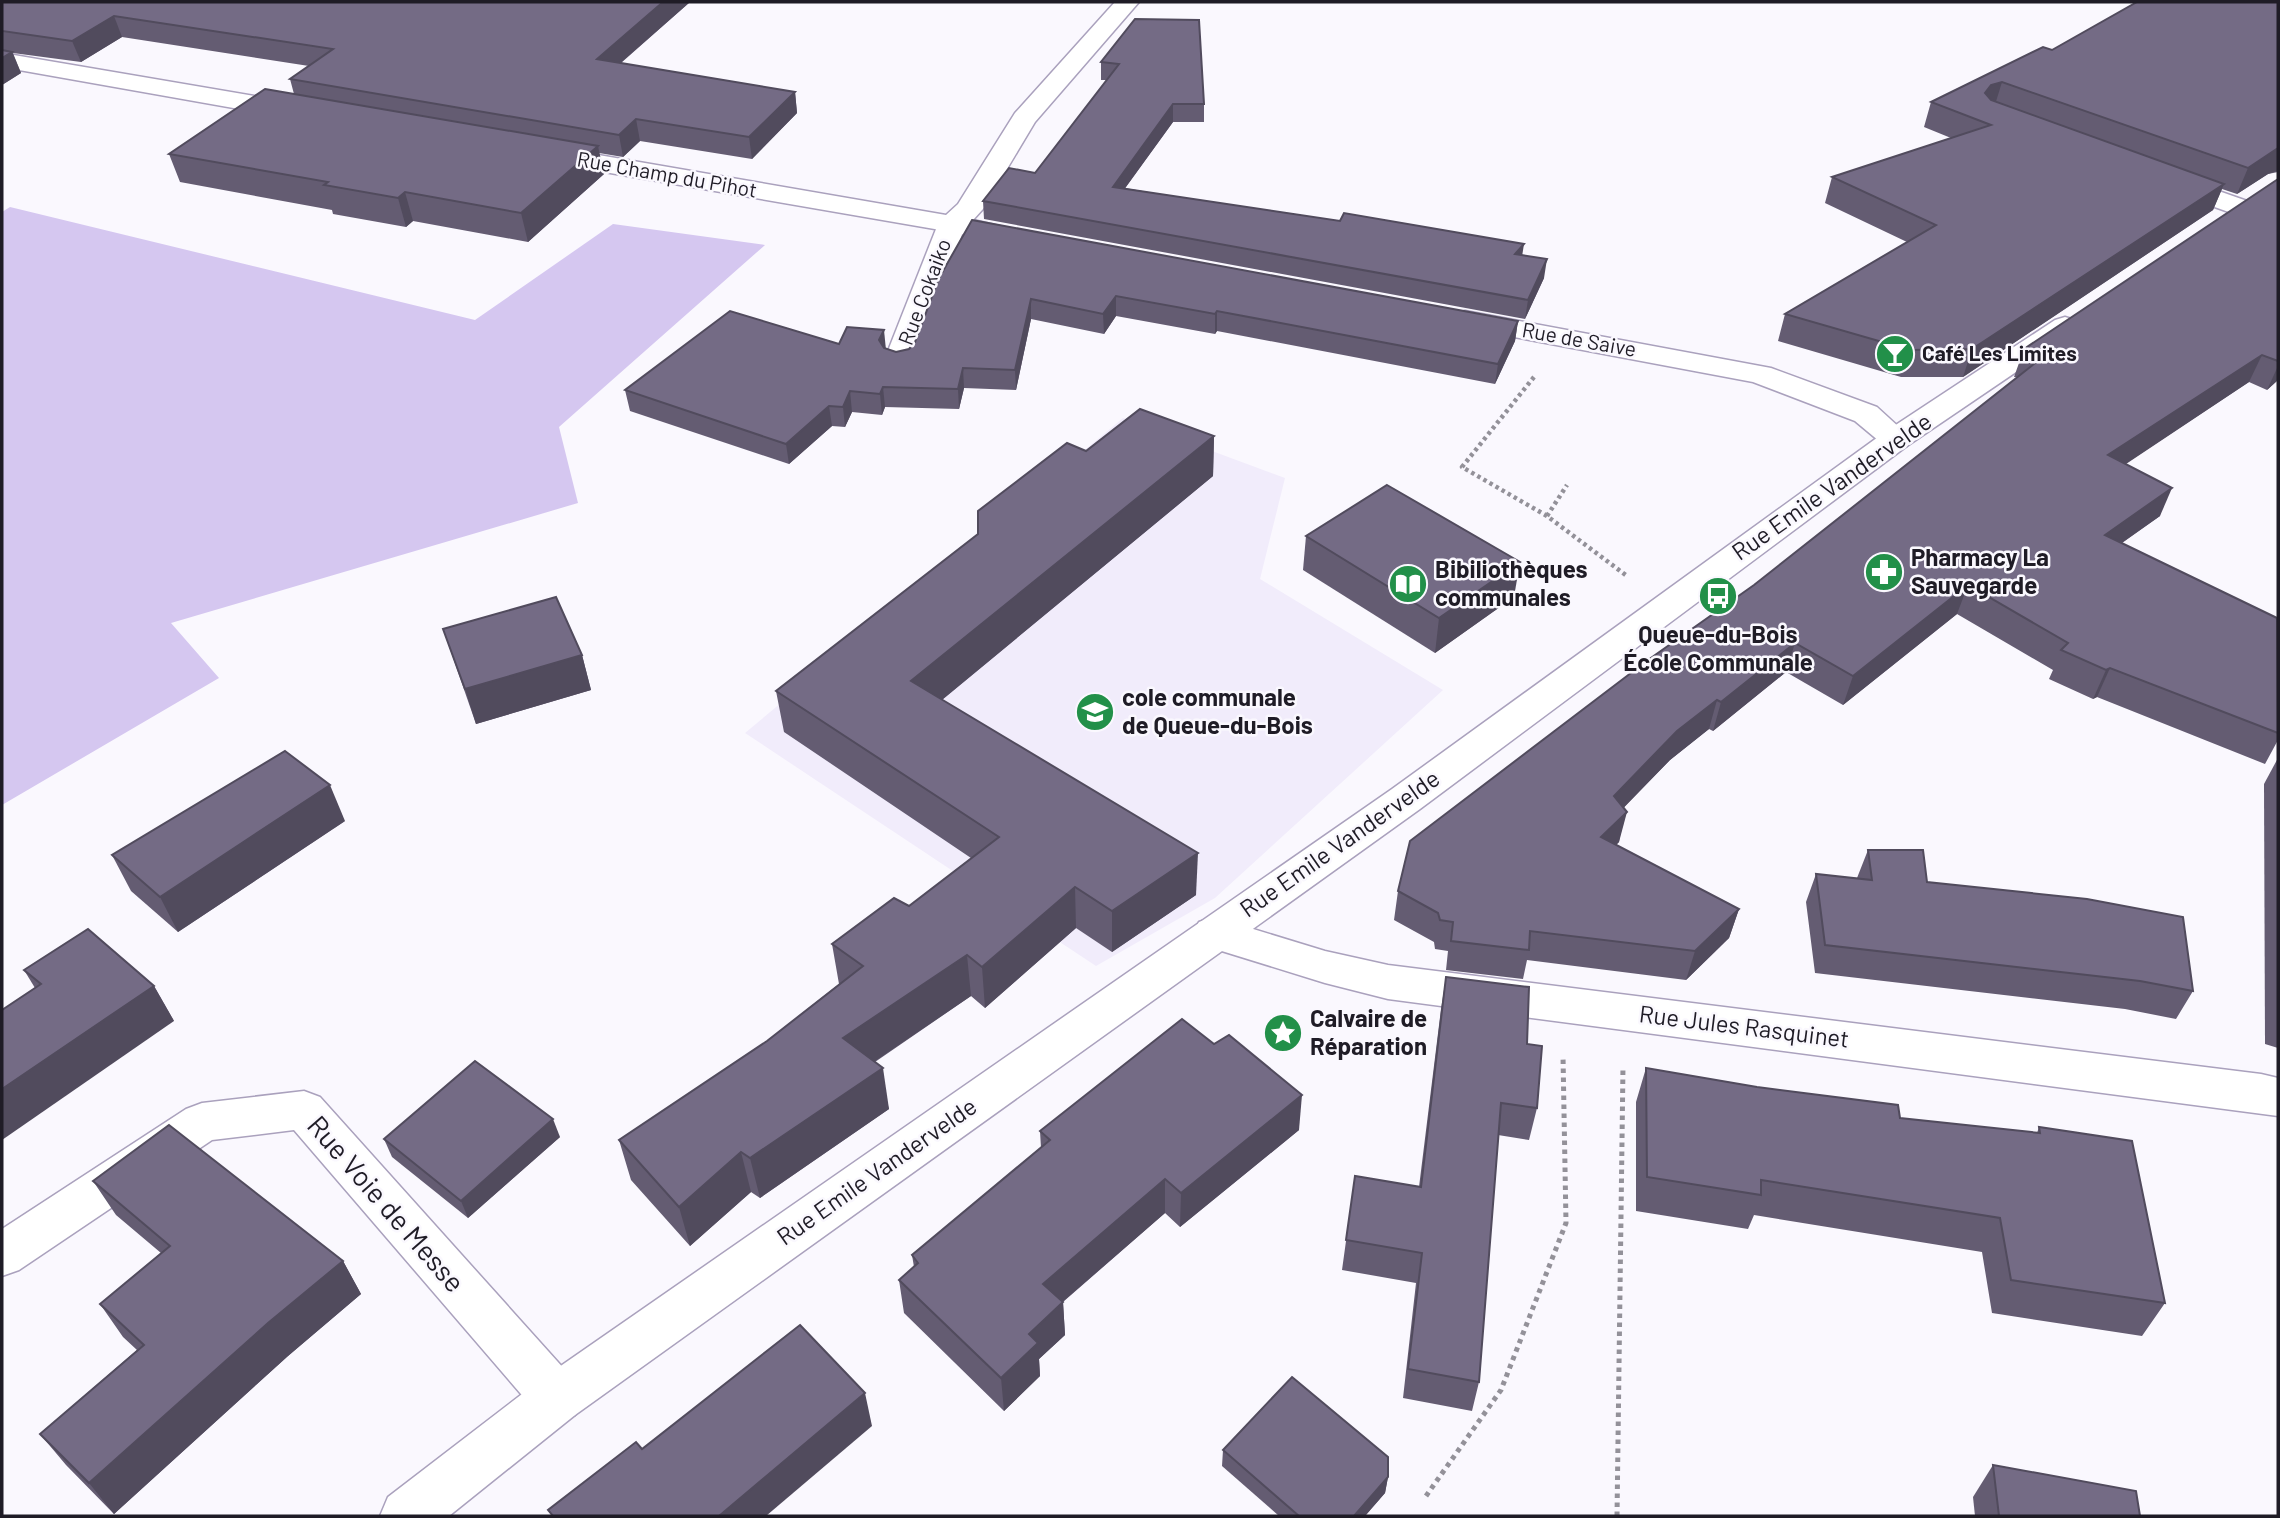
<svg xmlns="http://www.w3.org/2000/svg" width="2280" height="1518" viewBox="0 0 2280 1518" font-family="Barlow,sans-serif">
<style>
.built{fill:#f1ecfb}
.green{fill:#d5c7f0}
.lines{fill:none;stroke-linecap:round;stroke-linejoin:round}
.lane-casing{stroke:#aaa1bd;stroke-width:3}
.street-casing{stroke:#aaa1bd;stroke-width:3}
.secondary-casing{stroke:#aaa1bd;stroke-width:3}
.path-far1{stroke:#939199;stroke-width:4.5;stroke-dasharray:3.5 3.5;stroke-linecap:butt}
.path{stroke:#939199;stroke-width:5;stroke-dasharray:4.5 4.5;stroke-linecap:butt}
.lane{fill:#fff;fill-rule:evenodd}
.street{fill:#fff;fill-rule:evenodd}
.secondary{fill:#fff;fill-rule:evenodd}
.wall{fill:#645c72}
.shaded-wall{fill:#514b5d}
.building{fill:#746b85;stroke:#514b5d;stroke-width:2}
.labels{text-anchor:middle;stroke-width:5;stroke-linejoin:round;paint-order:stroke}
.far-street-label{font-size:21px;fill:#1f1c26;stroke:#faf8fe}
.far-poi-label{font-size:21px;font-weight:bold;fill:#1f1c26;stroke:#faf8fe;text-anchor:start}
.street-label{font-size:24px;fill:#1f1c26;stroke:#faf8fe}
.poi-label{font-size:24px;font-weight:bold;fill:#1f1c26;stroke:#faf8fe;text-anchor:start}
.near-street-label{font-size:28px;fill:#1f1c26;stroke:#faf8fe}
</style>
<rect width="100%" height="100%" fill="#faf8fe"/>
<!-- built -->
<polygon class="built" points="1123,418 1285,478 1260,579 1443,690 1215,898 1096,966 745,733"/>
<!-- green -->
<polygon class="green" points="10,207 475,320 613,224 765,245 559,427 578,503 171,623 219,678 2,805 2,212"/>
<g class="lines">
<!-- lane casing -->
<g class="lane-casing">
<g id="lane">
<polygon points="2170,174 2250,202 2254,208 2250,214 2240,216 2161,188 2157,182 2161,176"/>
<polygon points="952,216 962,218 966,224 914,361 910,367 899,370 888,367 884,361 938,224 942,218"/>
</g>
</g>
<!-- street casing -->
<g class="street-casing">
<g id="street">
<polygon points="1115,2 1139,2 1035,122 983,209 973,220 1030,233 1034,239 1030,245 1020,247 952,232 552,163 543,161 539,155 543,149 552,147 946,215 958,204 1015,113"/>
<polygon points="2,53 296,103 305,106 309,111 305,116 296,119 2,67"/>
<polygon points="1465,311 1771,368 1877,407 1912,439 1907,446 1896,449 1885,446 1855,421 1753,382 1455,326 1450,320 1455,314"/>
<polygon points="1214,917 1325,951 1388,965 2261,1074 2278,1078 2278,1116 1388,999 1325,983 1199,944 1193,933 1199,922"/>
<polygon points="304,1091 320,1097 575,1381 583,1398 575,1415 557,1422 539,1415 294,1130 212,1140 19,1270 2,1276 2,1229 186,1109 202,1103"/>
</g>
</g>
<!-- secondary casing -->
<g class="secondary-casing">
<polygon id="secondary" points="2065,317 2075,320 2080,326 2075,332 1907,446 1420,809 575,1415 449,1516 380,1516 388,1497 539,1381 1392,789 1885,432 2055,320"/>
</g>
<!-- path-far1 -->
<g class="path-far1">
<polyline points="1534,377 1462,467 1547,516 1627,576"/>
<polyline points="1547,516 1567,485"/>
</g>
<!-- path -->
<g class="path">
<polyline points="1426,1496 1501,1390 1566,1223 1563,1056"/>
<polyline points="1617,1516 1623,1066"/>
</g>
<!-- lane -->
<use href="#lane" class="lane"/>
<!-- street -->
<use href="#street" class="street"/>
<!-- secondary -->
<use href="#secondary" class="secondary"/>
</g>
<!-- wall -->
<g class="wall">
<polygon points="2,2 690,2 621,63 795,92 797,113 752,159 640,141 623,157 599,153 604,174 528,242 413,221 406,227 333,214 332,210 180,182 169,154 294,94 290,79 309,66 122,37 81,62 13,53 21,73 2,85"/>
<polygon points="2278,2 2278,172 2268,174 2237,194 2222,189 2213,210 1963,377 1901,377 1778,341 1785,314 1907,242 1825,203 1832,177 1951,138 1924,127 1931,102 2052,50"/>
<polygon points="1135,19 1204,104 1204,122 1173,122 1125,188 1522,256 1544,278 1525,319 984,219 983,201 1035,173 1107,80 1101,80 1101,62"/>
<polygon points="2278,179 2278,380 2267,390 2249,382 2125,464 2160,516 2122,543 2278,649 2278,740 2265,764 2097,697 2093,699 2049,679 2053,670 1957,614 1843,705 1786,672 1713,731 1709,729 1670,760 1623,808 1619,842 1616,845 1739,909 1729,938 1686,980 1527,960 1523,979 1446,970 1448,951 1435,949 1434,942 1394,920 1398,891 1754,585 2018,377 2014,377 2024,349"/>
<polygon points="939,278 1518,321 1515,341 1495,384 1217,331 1215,334 1116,316 1104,334 1031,319 1016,390 964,388 959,409 885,407 882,415 852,412 845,427 832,426 789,464 630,411 625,390 839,344 886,349 896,352 909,349 915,342"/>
<polygon points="1214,436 1213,476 942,700 1196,895 1112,952 1076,928 985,1008 971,996 875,1062 889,1109 760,1198 751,1192 690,1246 631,1180 619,1140 767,1041 839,984 832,944 909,906 971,858 784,732 776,691 1086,451"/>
<polygon points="1306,536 1514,597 1435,653 1303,570"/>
<polygon points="443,629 582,655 591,690 476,724"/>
<polygon points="2278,758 2278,1048 2265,1044 2264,784"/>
<polygon points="345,821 178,932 131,891 112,855"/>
<polygon points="1868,850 1927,882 2193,991 2176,1019 2125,1009 1815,973 1806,902 1816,874 1857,878"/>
<polygon points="24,970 154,986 174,1021 35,988"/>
<polygon points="1446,977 1527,1044 1537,1108 1529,1140 1498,1135 1479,1382 1472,1411 1403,1398 1416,1283 1342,1270 1355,1176 1419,1187 1441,1009"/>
<polygon points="1646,1068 1900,1118 2037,1133 2039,1127 2165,1303 2142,1336 1992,1313 1982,1252 1754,1215 1748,1229 1636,1211 1636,1102"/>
<polygon points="1299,1130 1180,1227 1165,1213 1063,1302 1065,1335 1039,1359 1040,1376 1004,1411 904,1313 899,1280 914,1267 912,1255 1041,1148 1040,1131"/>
<polygon points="560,1137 468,1218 392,1157 384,1139"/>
<polygon points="93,1181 343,1261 361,1294 288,1356 114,1514 66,1465 40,1434 137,1350 123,1337 100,1304 161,1253 116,1215"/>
<polygon points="1223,1450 1388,1477 1385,1493 1365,1516 1279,1516 1222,1466"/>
<polygon points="1993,1465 2140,1516 1975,1516 1973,1497"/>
</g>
<!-- shaded-wall -->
<g class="shaded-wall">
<polygon points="663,2 690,2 601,80 597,59"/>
<polygon points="114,16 122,37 81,62 72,41"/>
<polygon points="12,52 21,73 2,85 2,58"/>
<polygon points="2002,82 1994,108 1985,93 1991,85"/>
<polygon points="795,92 797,113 752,159 749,137"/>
<polygon points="1173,104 1173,122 1113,205 1113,187"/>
<polygon points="636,119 640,141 623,157 619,135"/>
<polygon points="598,146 604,174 528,242 521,213"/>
<polygon points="2278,148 2277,171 2268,174 2237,194 2248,168"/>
<polygon points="2224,184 2213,210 1963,377 1972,349"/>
<polygon points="405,192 413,221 406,227 398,198"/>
<polygon points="1524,244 1521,263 1515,254"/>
<polygon points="1547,259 1544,278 1525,319 1528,300"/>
<polygon points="1116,296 1116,316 1104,334 1103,314"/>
<polygon points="1031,299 1031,319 1016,390 1015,370"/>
<polygon points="1217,311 1217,331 1215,334 1215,314"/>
<polygon points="1518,321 1515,341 1495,384 1498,364"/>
<polygon points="884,330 886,350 882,360 879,340"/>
<polygon points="2262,355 2249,382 2096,484 2108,455"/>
<polygon points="2278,366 2278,380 2267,390"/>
<polygon points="963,368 964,388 959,409 958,389"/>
<polygon points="883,387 885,407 882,415 880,394"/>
<polygon points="850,391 852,412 845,427 843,407"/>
<polygon points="829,406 832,426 789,464 786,444"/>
<polygon points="1214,436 1213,476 915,722 911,681"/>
<polygon points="2172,488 2160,516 2093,563 2105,535"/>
<polygon points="1520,562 1514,597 1435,653 1439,618"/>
<polygon points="1968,585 1957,614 1843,705 1853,676"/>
<polygon points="1795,643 1786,672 1713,731 1721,702"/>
<polygon points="582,655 591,690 476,724 465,689"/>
<polygon points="2110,668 2097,697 2093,699 2106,670"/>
<polygon points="1717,700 1709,729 1670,760 1607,825 1614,796 1677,731"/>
<polygon points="330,785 345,821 178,932 160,897"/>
<polygon points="1627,812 1619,842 1594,866 1601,837"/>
<polygon points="1198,853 1196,895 1112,952 1112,911"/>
<polygon points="1075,887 1076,928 985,1008 982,967"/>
<polygon points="1739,909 1729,938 1686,980 1695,951"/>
<polygon points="967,955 971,996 850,1078 843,1038"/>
<polygon points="154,986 174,1021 2,1140 2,1089"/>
<polygon points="883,1068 889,1109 760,1198 750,1158"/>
<polygon points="1302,1095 1299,1130 1180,1227 1181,1193"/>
<polygon points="553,1119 560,1137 468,1218 461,1201"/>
<polygon points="741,1152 751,1192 690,1246 679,1207"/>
<polygon points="1165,1179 1165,1213 1045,1317 1043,1284"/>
<polygon points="343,1261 361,1294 288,1356 114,1514 89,1483 268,1323"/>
<polygon points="1063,1302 1065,1335 1039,1359 1040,1376 1004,1411 1001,1378 1029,1334"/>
<polygon points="865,1393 872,1426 766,1516 719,1516"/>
<polygon points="1388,1477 1385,1493 1365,1516 1354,1516"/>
</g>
<!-- building -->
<g class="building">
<polygon points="2,2 663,2 597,59 795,92 749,137 636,119 619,135 290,79 333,49 114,16 72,41 2,31"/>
<polygon points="2137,2 2278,2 2278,148 2248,168 2002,82 1991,85 1985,93 1991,100 2224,184 1972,349 1910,350 1785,314 1936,225 1832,177 1991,125 1931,102 2043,47 2052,50"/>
<polygon points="1135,19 1199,20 1204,104 1173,104 1113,187 1340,221 1344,213 1524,244 1515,254 1547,259 1528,300 983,201 1009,168 1035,173 1119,64 1101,62"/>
<polygon points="2,50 12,52 2,58"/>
<polygon points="265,89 598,146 521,213 405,192 398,198 324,185 328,182 169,154"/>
<polygon points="2278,179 2278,361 2262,355 2108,455 2172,488 2105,535 2277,618 2278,733 2110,668 2106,670 2061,650 2068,643 1968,585 1853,676 1795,643 1721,702 1717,700 1677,731 1614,796 1627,812 1601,837 1739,909 1695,951 1530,931 1529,950 1451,941 1453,922 1440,920 1438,913 1398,891 1410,841 1648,660 1754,585 2053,349 2024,349"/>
<polygon points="972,220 1518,321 1498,364 1217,311 1215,314 1116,296 1103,314 1031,299 1015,370 963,368 958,389 883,387 880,394 850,391 843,407 829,406 786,444 625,390 730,311 839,344 847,327 884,330 879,340 884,348 896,352 909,349 915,342 939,278"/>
<polygon points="1140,409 1214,436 911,681 1198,853 1112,911 1075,887 982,967 967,955 843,1038 883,1068 750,1158 741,1152 679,1207 619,1140 767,1041 863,966 832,944 894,898 909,906 999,837 776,691 978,534 978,511 1067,443 1086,451"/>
<polygon points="1387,485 1520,562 1439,618 1306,536"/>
<polygon points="556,597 582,655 465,689 443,629"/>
<polygon points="285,751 330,785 160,897 112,855"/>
<polygon points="1868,850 1923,850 1927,882 2087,899 2183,917 2193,991 2140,981 1825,945 1816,874 1872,880"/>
<polygon points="88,929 154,986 2,1089 2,1010 41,984 24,970"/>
<polygon points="1446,977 1529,987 1527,1044 1542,1046 1537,1108 1501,1103 1479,1382 1408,1369 1422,1253 1346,1240 1355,1176 1421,1187"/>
<polygon points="1182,1019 1214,1044 1229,1035 1302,1095 1181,1193 1165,1179 1043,1284 1063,1302 1029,1334 1038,1343 1001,1378 899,1280 918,1263 912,1255 1050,1140 1040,1131"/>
<polygon points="475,1061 553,1119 461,1201 384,1139"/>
<polygon points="1646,1068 1757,1087 1898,1105 1900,1118 2040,1133 2039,1127 2132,1141 2165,1303 2011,1280 2000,1218 1761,1180 1761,1195 1647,1177"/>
<polygon points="169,1125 343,1261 268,1323 89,1483 40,1434 144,1345 100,1304 170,1246 93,1181"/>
<polygon points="800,1325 865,1393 719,1516 553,1516 548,1510 636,1442 642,1449"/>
<polygon points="1292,1377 1388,1457 1388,1477 1354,1516 1299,1516 1223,1450"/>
<polygon points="1993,1465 2136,1491 2140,1516 1999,1516"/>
</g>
<!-- icons -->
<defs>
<g id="bar-disc" transform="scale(2.0125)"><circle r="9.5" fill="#229049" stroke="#faf8fe"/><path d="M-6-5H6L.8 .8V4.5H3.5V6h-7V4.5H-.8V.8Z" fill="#fff"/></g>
<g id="pharmacy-disc" transform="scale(2.0125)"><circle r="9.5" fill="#229049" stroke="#faf8fe"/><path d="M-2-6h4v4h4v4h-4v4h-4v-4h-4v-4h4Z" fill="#fff"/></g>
<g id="library-disc" transform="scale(2.0125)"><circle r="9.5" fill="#229049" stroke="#faf8fe"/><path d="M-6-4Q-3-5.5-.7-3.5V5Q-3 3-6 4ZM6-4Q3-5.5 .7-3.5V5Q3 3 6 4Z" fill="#fff"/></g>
<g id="bus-disc" transform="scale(2.0125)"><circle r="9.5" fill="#229049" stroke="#faf8fe"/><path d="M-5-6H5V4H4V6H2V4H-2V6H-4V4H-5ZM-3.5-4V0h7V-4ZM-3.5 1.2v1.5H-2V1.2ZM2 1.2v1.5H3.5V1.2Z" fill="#fff"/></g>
<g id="school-disc" transform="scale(2.0125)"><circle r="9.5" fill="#229049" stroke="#faf8fe"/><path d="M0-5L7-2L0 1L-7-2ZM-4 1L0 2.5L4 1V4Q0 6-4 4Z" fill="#fff"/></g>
<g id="sight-disc" transform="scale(2.0125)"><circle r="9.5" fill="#229049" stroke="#faf8fe"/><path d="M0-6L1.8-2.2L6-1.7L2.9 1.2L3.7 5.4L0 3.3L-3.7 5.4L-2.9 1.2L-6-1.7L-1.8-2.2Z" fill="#fff"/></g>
</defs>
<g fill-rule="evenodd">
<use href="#bar-disc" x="1895" y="354"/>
<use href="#pharmacy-disc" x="1884" y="572"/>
<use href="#library-disc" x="1408" y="584"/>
<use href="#bus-disc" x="1718" y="596"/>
<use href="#school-disc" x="1095" y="712"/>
<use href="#sight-disc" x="1283" y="1033"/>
</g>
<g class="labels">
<!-- far-street labels -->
<g class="far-street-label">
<text transform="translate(667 175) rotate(10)" y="7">Rue Champ du Pihot</text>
<text transform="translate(925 292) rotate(-69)" y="7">Rue Cokaiko</text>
<text transform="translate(1579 340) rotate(10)" y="7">Rue de Saive</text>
</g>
<!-- far-poi labels -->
<g class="far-poi-label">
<text x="1922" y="361">Café Les Limites</text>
</g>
<!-- street labels -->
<g class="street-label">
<text transform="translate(1832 487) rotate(-35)" y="8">Rue Emile Vandervelde</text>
<text transform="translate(1340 844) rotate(-35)" y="8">Rue Emile Vandervelde</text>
<text transform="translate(1744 1027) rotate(7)" y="8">Rue Jules Rasquinet</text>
<text transform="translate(877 1172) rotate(-35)" y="8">Rue Emile Vandervelde</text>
</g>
<!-- poi labels -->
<g class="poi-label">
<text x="1911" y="566">Pharmacy La<tspan x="1911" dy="28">Sauvegarde</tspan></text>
<text x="1435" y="578">Bibiliothèques<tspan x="1435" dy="28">communales</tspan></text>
<text x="1718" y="643" text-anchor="middle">Queue-du-Bois<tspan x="1718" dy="28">École Communale</tspan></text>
<text x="1122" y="706">cole communale<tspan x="1122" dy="28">de Queue-du-Bois</tspan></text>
<text x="1310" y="1027">Calvaire de<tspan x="1310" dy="28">Réparation</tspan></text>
</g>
<!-- near-street labels -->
<g class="near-street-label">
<text transform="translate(386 1204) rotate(49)" y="10">Rue Voie de Messe</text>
</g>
</g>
<!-- border -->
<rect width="2280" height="1518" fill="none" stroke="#1f1c26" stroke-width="7"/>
</svg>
